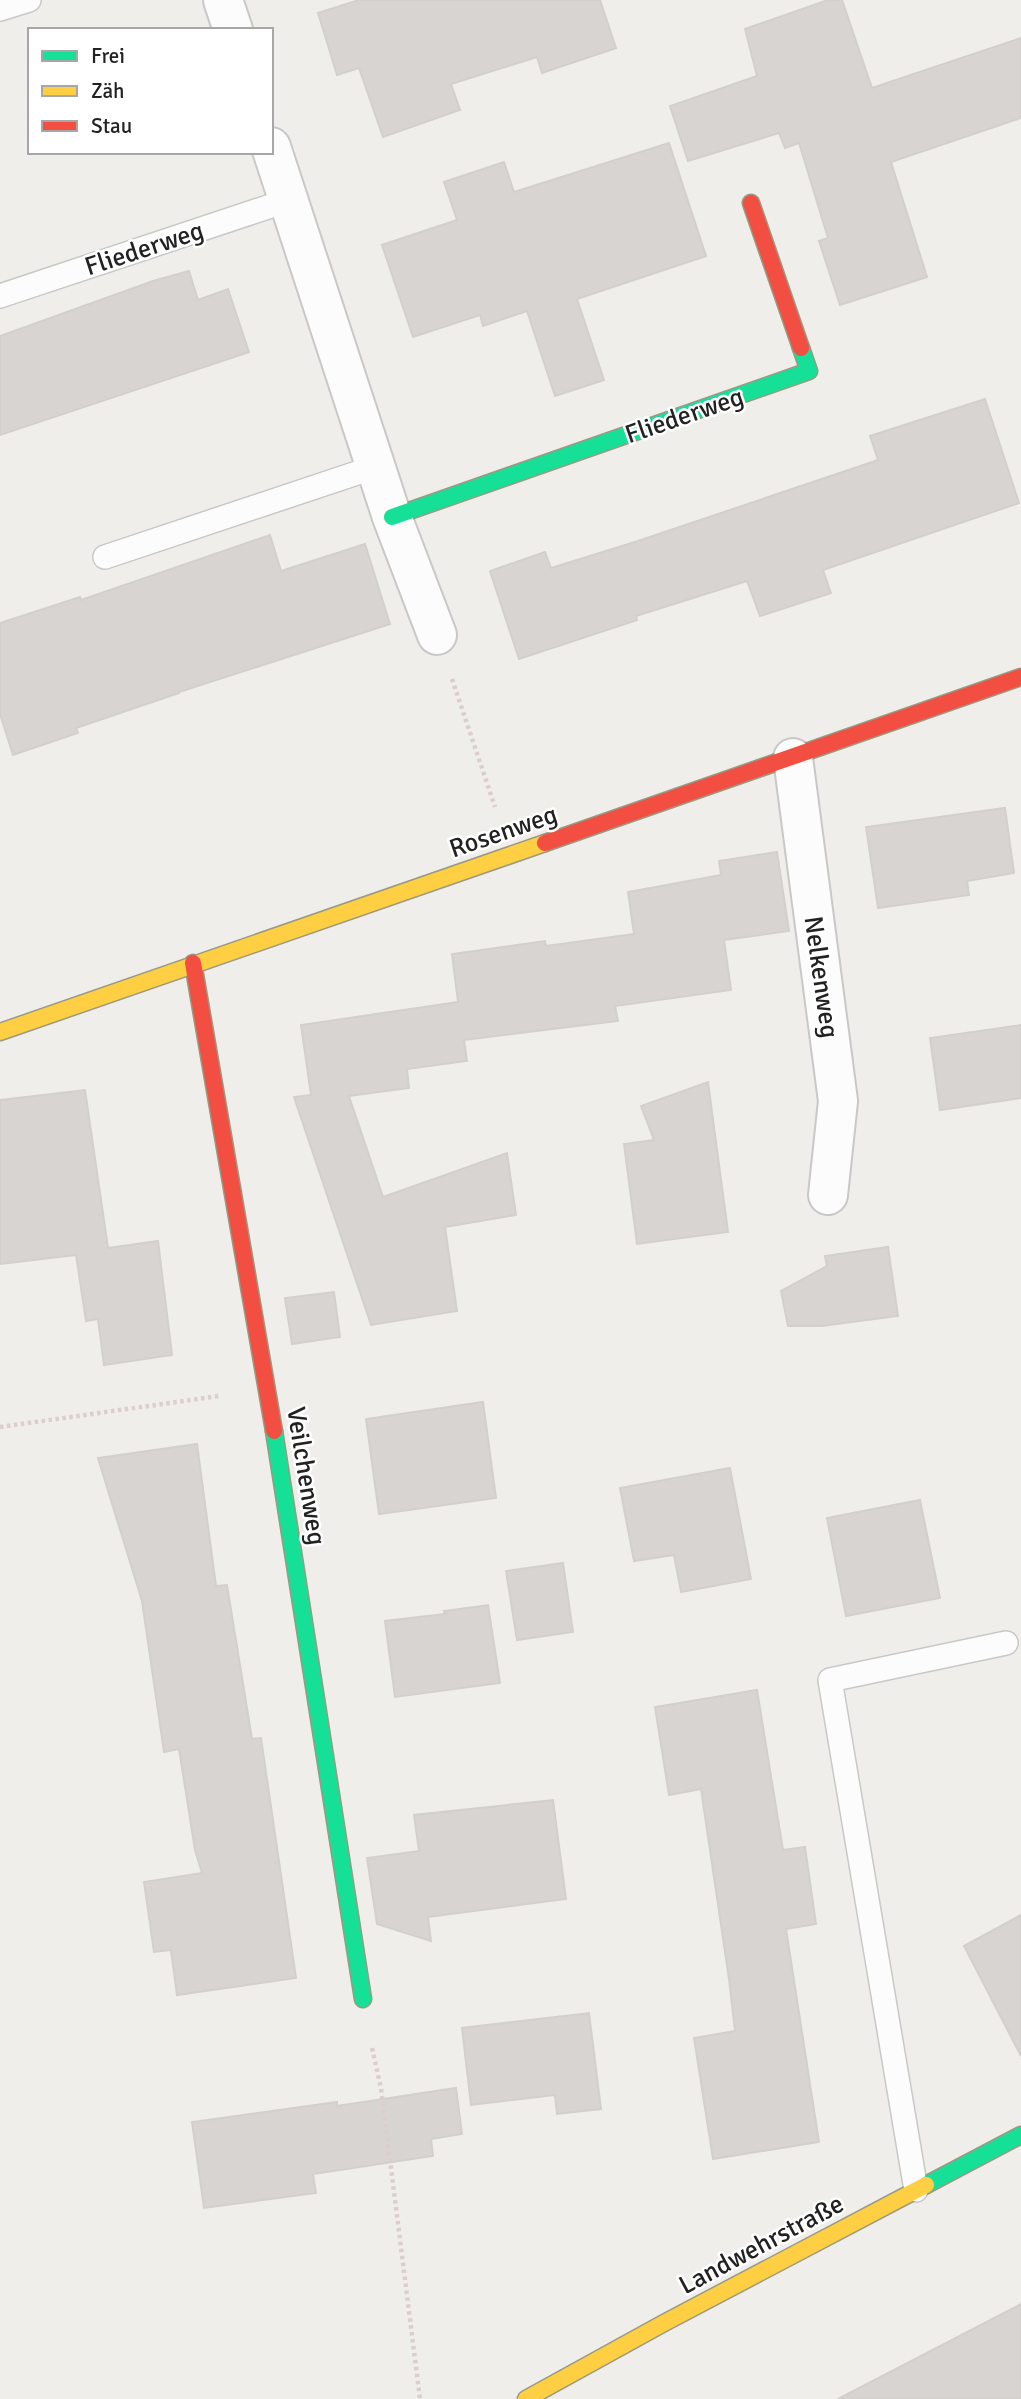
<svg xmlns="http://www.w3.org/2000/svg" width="1021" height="2399" viewBox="0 0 1021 2399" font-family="Signika,sans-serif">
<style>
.building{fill:#d7d4d2;stroke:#d3d0cc;stroke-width:2}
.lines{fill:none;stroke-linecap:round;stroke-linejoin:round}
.lane-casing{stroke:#c9c8c7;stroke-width:26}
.street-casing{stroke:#c9c8c7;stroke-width:42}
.fast-casing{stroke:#999a82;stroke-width:19}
.slow-casing{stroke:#999a82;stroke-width:19}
.jam-casing{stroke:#999a82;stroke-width:19}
.path{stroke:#dccecd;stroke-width:4.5;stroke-dasharray:3.5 3.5;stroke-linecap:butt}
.lane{stroke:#fdfcfc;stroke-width:23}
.street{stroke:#fdfcfc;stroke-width:38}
.fast{stroke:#16e098;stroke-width:16}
.slow{stroke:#ffcf43;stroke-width:16}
.jam{stroke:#f24e42;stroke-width:16}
.labels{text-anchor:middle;stroke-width:5;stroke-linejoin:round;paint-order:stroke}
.street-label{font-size:26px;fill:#222;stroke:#fff}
</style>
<rect width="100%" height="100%" fill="#f0eeeb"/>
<!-- building -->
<g class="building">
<polygon points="359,0 600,0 616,48 542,73 537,57 451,84 460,110 383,137 359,68 337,75 318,13"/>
<polygon points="828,0 842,0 872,88 1021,38 1021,118 891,162 927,277 840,305 819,241 828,238 799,143 785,148 779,133 688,161 670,106 757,76 745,29"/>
<polygon points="669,143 706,256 577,299 604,380 555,396 527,311 483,326 480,315 413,337 382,245 457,220 444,182 504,162 514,192"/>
<polygon points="189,271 198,300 228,289 249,352 0,435 0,336 153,281"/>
<polygon points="985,399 1019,503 823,570 831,593 760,616 747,581 636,616 637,620 519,659 490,571 545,552 551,568 638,541 878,460 870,436"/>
<polygon points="270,535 281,571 365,544 390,624 179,692 179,693 76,728 78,733 13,755 0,714 0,623 80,597 81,600"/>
<polygon points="1005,808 1014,873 967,881 969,895 878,908 866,827"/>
<polygon points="777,852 789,931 724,940 731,990 615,1006 618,1021 464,1040 467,1061 407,1069 409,1088 349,1096 383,1197 507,1153 516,1215 445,1227 457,1311 371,1325 294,1097 311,1095 301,1025 458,1002 452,954 545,941 546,946 634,934 628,892 721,875 719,861"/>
<polygon points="1021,1025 1021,1098 940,1110 930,1038"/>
<polygon points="708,1082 728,1232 637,1244 624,1144 654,1140 641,1106"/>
<polygon points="85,1090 108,1248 158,1241 172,1355 104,1365 98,1319 86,1321 76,1255 0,1264 0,1100"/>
<polygon points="888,1247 898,1316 822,1326 788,1326 781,1291 827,1266 825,1256"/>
<polygon points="334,1292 340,1337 292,1344 285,1298"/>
<polygon points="483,1402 496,1498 379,1514 366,1419"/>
<polygon points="197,1444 216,1586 227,1585 252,1739 261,1738 296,1978 177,1995 171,1950 154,1952 144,1882 202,1873 195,1850 179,1749 164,1752 142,1601 98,1458"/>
<polygon points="730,1468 751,1579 681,1592 674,1555 634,1561 620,1488"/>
<polygon points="920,1500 940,1598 846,1616 827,1518"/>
<polygon points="563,1563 573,1632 517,1640 506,1571"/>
<polygon points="488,1605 500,1683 395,1697 385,1621 445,1614 444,1611"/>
<polygon points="757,1690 783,1850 805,1847 816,1924 786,1929 819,2142 713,2159 694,2038 735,2031 729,1979 701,1789 669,1795 655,1707"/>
<polygon points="553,1800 566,1899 428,1917 431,1941 377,1924 367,1858 419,1851 414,1815"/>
<polygon points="1021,1915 1021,2056 964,1946"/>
<polygon points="589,2013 601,2109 557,2114 555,2095 471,2105 462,2028"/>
<polygon points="456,2088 462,2134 431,2139 433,2156 313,2174 316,2193 204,2208 192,2122 337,2102 337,2106"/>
<polygon points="1021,2304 1021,2399 838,2399"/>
</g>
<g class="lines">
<!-- lane casing -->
<g class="lane-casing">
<g id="lane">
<polyline points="0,9 29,0"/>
<polyline points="0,296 289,200"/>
<polyline points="105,557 375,467"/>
<polyline points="916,2190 830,1680 1006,1643"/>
</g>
</g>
<!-- street casing -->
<g class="street-casing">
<g id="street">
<polyline points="223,0 233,30"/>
<polyline points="271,147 392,517 437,635"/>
<polyline points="793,758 838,1101 828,1195"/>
</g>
</g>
<!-- fast casing -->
<g class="fast-casing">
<g id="fast">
<polyline points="392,517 809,371 801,348"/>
<polyline points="274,1431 363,1999"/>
<polyline points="926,2185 1021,2135"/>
</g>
</g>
<!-- slow casing -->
<g class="slow-casing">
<g id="slow">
<polyline points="0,1032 545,843"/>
<polyline points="526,2399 664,2323 926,2185"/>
</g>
</g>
<!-- jam casing -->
<g class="jam-casing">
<g id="jam">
<polyline points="751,203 801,348"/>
<polyline points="545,843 1021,677"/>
<polyline points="193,963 274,1431"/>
</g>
</g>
<!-- path -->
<g class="path">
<polyline points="452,679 495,807"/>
<polyline points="0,1427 219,1396"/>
<polyline points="372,2048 381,2088 420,2399"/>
</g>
<!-- lane -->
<use href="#lane" class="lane"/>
<!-- street -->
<use href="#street" class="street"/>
<!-- fast -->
<use href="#fast" class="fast"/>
<!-- slow -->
<use href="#slow" class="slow"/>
<!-- jam -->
<use href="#jam" class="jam"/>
</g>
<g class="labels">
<!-- street labels -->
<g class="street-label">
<text transform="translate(144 248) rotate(-18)" y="9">Fliederweg</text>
<text transform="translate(684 415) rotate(-19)" y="9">Fliederweg</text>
<text transform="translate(503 831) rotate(-19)" y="9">Rosenweg</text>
<text transform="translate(822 977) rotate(82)" y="9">Nelkenweg</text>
<text transform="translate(307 1476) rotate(81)" y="9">Veilchenweg</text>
<text transform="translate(761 2244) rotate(-28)" y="9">Landwehrstraße</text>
</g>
</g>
<!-- legend -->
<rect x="28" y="28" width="245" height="126" fill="#ffffff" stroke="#a7a7a7" stroke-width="2"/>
<rect x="42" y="51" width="35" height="10" fill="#16e098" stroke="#a7a7a7" stroke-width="2"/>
<text x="91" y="63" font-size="21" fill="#222222">Frei</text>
<rect x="42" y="86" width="35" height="10" fill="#ffcf43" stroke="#a7a7a7" stroke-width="2"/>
<text x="91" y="98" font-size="21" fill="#222222">Zäh</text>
<rect x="42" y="121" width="35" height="10" fill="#f24e42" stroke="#a7a7a7" stroke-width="2"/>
<text x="91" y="133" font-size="21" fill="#222222">Stau</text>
</svg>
